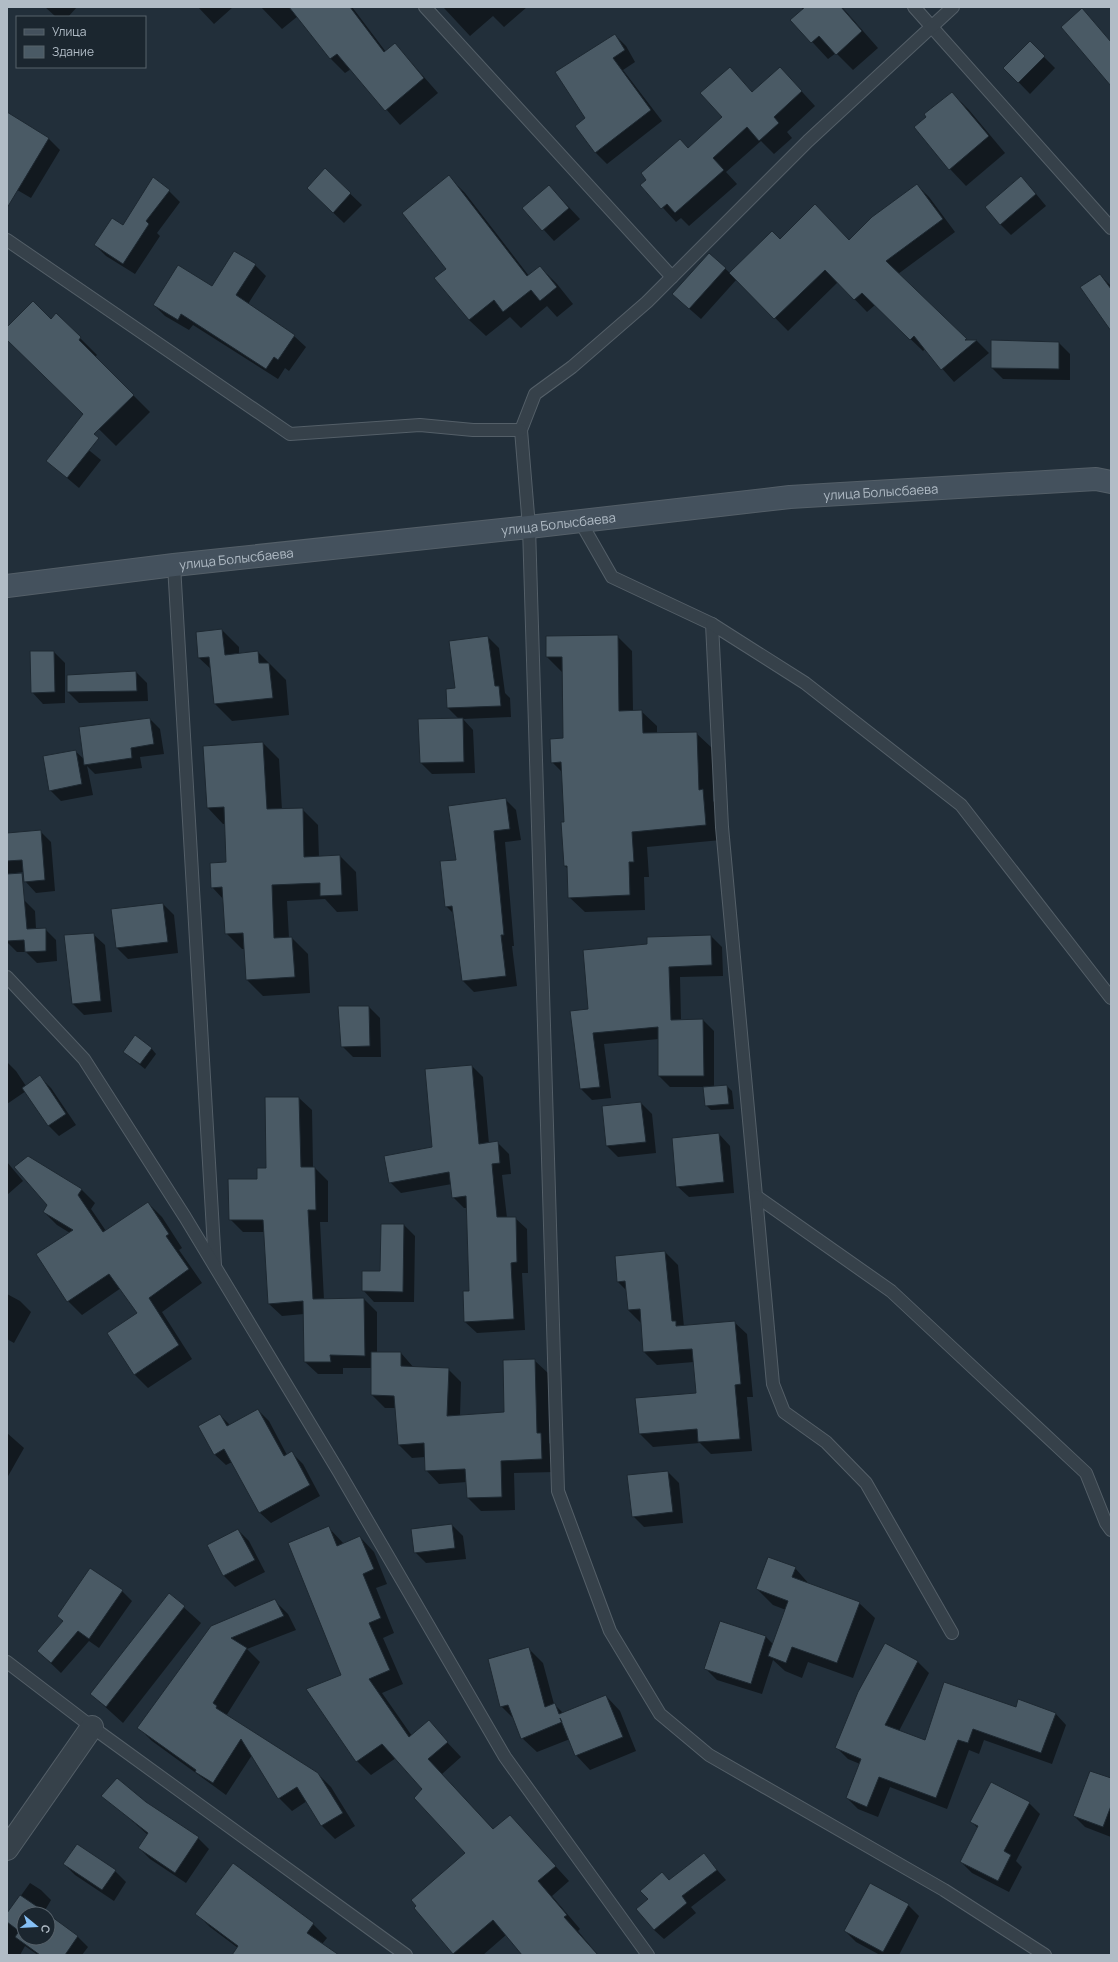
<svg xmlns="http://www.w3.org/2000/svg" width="1118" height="1962" viewBox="0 0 1118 1962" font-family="Manrope,sans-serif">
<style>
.shadow{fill:#0007}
.building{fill:#4a5a65;stroke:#1d2831}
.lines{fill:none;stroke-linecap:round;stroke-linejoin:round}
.lane-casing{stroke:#545f68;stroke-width:14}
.street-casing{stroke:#545f68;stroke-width:24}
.secondary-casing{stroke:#545f68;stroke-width:24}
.lane{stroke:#36414a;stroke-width:12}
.street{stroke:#36414a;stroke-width:22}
.secondary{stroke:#44515d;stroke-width:22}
.labels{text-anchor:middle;stroke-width:3.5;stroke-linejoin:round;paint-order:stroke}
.street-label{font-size:13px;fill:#b1bcc6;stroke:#1b262f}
</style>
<rect width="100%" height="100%" fill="#222f3a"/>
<!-- shadow -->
<g class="shadow">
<polygon points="45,7 77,7 68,17 56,17"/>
<polygon points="198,7 233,7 214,24"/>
<polygon points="261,7 352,7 386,52 395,44 438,93 400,125 351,69 345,73 331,59 298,16 282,29"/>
<polygon points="527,7 504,27 493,16 470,36 444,8"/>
<polygon points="801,7 842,7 878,48 853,70 836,53 828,59 792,20 803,10"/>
<polygon points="615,35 626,46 635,62 623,70 662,121 607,164 596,153 576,126 586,118"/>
<polygon points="1030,43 1055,68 1030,94 1005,68"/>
<polygon points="793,82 815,106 787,132 792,138 774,154 761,141 726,172 737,184 689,226 681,218 676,222 642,185 688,149 752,93"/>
<polygon points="952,93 969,110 1005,153 966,186 950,169"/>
<polygon points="14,118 49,139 60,150 31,198 7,184 7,128"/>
<polygon points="325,170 362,205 344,223 319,199"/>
<polygon points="449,177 465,193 529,276 540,267 557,284 573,304 557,317 547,306 521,328 510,317 486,336 469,320 436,278 447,269"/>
<polygon points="917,185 929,197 955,232 898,274 967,341 977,341 989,353 954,382 925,349 923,351 875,305 867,312 838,282 788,331 737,279 701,319 685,305 709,254 730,273 780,240 850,241"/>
<polygon points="549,186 580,219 554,241 524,208"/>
<polygon points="1032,189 1046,206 1011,235 1000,224"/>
<polygon points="169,191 180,202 157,233 160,236 135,274 106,256 95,245"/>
<polygon points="255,265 266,276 248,304 294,336 306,347 289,371 285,368 278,379 193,325 189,330 165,316 154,305 213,287"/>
<polygon points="1100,275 1111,286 1111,329"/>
<polygon points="56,314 97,355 95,357 150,412 116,446 7,338 7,329 51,320"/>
<polygon points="992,341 1059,343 1070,354 1070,380 1003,379 992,368"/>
<polygon points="69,434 101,460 79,488 47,461"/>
<polygon points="222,630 239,647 239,654 258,652 286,680 289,715 232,721 215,704 212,670 199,658"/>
<polygon points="617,636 632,651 633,711 641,711 657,726 657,734 696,733 712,748 713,801 718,806 721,840 647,847 649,877 644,877 645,910 585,912 569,897 568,869 565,866 563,773 552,762 564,739 562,672 547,657"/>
<polygon points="488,637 499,648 505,693 510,698 511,717 463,719 473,730 475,773 432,774 421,763 459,719 448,708 448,690 456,689"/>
<polygon points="54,652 65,663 65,703 43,704 32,692"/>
<polygon points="136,672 147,683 148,701 79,703 68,692"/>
<polygon points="150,719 160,729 164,754 140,757 142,768 95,774 87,766 93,795 61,801 50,790 75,751 85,760"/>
<polygon points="263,743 279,759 282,810 302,809 318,825 319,858 340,856 356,872 358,911 337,912 325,899 287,901 289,938 292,938 308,954 310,993 263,996 247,980 245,949 242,949 226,933 224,900 212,887 227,863 226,824 223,824 208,808"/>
<polygon points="505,799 516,810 521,840 505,842 514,946 512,946 517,986 474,992 463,981 455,915 446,906 457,861"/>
<polygon points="40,831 51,842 55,891 36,893 25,881 24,872 7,874 7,834"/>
<polygon points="24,900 35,911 36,929 45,929 56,940 57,961 37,963 26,952 17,952 7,942 7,901"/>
<polygon points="163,904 174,915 178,953 128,959 117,948"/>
<polygon points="93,934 105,945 112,1012 84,1015 73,1004 65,936"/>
<polygon points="711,936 722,947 723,976 680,977 681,1020 703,1020 714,1031 714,1087 727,1086 732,1091 734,1109 711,1110 706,1105 704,1087 670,1087 659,1076 659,1039 604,1044 611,1098 592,1100 581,1089 571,1012 589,1010 648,945"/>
<polygon points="369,1007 380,1018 381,1057 353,1057 342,1046"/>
<polygon points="151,1048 156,1054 145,1069 124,1052"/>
<polygon points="7,1062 16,1071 26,1086 40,1077 51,1088 76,1125 59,1136 48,1125 26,1091 7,1104"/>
<polygon points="472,1066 483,1077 489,1144 498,1143 509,1154 511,1174 502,1175 507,1218 515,1218 527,1229 528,1273 522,1273 525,1330 477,1333 465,1322 470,1292 467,1208 464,1208 453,1197 452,1184 401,1193 390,1182 434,1148 426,1070"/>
<polygon points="266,1098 299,1098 312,1110 313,1168 315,1168 328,1181 328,1222 320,1222 324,1300 364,1299 377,1312 377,1353 401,1353 414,1368 448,1369 461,1382 460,1416 505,1413 534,1360 548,1373 549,1443 554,1447 555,1472 514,1473 515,1510 481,1511 468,1498 467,1482 439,1484 426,1470 425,1457 412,1458 399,1445 396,1408 385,1408 372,1395 372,1368 343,1368 343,1374 318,1374 305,1362 304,1314 282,1316 269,1304 265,1232 243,1232 230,1219 267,1169"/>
<polygon points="641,1103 652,1114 656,1153 618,1157 607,1146"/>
<polygon points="719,1134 730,1146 734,1193 689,1197 677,1186"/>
<polygon points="7,1162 23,1181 7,1195"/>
<polygon points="81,1189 95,1203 91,1209 106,1231 148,1203 162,1217 182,1248 179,1250 202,1283 162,1312 192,1359 148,1388 134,1374 138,1314 121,1288 82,1315 68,1301 70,1233 57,1225 44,1212"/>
<polygon points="404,1225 415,1236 414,1302 374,1302 363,1290 381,1272"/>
<polygon points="665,1252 678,1265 684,1327 734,1322 747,1334 753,1397 747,1397 752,1451 711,1454 700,1443 653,1447 640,1434 697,1394 694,1362 657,1365 644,1352 641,1323 628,1310 627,1291 618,1282"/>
<polygon points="7,1294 20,1301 31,1312 14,1343 7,1339"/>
<polygon points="258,1410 269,1421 287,1455 292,1453 303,1464 320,1496 271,1523 259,1512 232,1462 226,1465 214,1454 220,1415 230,1425"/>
<polygon points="7,1433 24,1448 7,1478"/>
<polygon points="668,1472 679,1483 683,1523 644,1527 633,1516"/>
<polygon points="452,1525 463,1536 466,1559 426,1563 415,1552"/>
<polygon points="329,1528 344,1544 360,1537 374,1552 387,1584 376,1588 394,1633 383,1638 403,1684 382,1693 412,1736 428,1722 461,1757 442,1774 494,1830 510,1816 569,1881 552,1896 580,1929 578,1931 598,1955 524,1955 506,1935 483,1955 455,1955 415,1908 467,1853 424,1789 396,1758 371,1775 357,1761 342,1676"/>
<polygon points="238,1530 249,1541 265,1572 235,1587 224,1576 209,1545"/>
<polygon points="795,1568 810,1585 859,1603 875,1618 853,1678 808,1662 802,1678 785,1671 773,1660 762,1694 717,1680 705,1668 720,1622 766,1637 773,1644 786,1610 773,1605 757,1589"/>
<polygon points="122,1591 132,1601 99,1648 89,1641 61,1673 38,1651 64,1622 58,1616"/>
<polygon points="169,1594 201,1623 123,1723 91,1694"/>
<polygon points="275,1601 288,1614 296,1630 247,1649 260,1662 226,1716 318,1774 331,1787 355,1826 335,1839 322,1826 307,1801 292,1811 279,1798 252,1755 226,1795 152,1741 139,1728 211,1626"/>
<polygon points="885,1644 918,1662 929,1673 899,1731 925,1741 1016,1708 1055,1713 1066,1725 1052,1764 984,1740 979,1754 969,1750 947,1809 890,1787 878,1817 858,1809 847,1798 860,1764 848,1759 837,1748"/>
<polygon points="529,1649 543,1663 554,1704 563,1713 606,1696 620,1711 636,1751 590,1770 576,1755 570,1739 537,1752 522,1738 516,1721 501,1706"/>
<polygon points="1111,1779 1111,1837 1085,1827 1074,1816"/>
<polygon points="992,1784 1029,1803 1040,1814 1016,1861 1022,1867 1009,1892 972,1873 961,1862 978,1828 971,1822"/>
<polygon points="103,1795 198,1838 209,1849 186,1883 150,1859 139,1848 148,1835"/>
<polygon points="704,1855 726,1880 691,1907 696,1913 664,1939 654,1930 669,1881"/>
<polygon points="64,1864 115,1871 126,1882 114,1901 75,1875"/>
<polygon points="233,1864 313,1924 327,1938 322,1944 333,1955 233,1955 238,1948 210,1927 197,1914"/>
<polygon points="30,1883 41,1890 51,1900 44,1912 46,1914 24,1914 24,1938 48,1938 48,1915 78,1937 88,1947 82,1955 38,1955 25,1946 20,1955 7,1955 7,1915"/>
<polygon points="908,1905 919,1916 899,1955 880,1955 856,1942 845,1931"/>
</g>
<!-- building -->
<g class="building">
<polygon points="289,7 350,7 384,52 395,43 424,78 385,111 337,54 330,59"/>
<polygon points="805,7 841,7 862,31 836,55 819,36 811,43 790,20"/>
<polygon points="1082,8 1111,42 1111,86 1061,27"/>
<polygon points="615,34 625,50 613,58 651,110 595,153 575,126 585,118 555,72"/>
<polygon points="1030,41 1045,56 1018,83 1003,68"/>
<polygon points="730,67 752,92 780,67 802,91 774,117 779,123 759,141 747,127 713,158 724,170 675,213 667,204 661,209 640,185 646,180 641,173 680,139 688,148 722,117 700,93"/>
<polygon points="952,92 989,136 949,170 914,127 926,117 924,114"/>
<polygon points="7,112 49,138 7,208"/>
<polygon points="325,168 351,193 333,213 307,188"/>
<polygon points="449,175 527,276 540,266 557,287 540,301 531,290 503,312 494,300 469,320 434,278 446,269 402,213"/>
<polygon points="1021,176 1036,194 1000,225 985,207"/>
<polygon points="153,177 170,190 146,221 149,224 123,264 94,245 112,218 123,225"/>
<polygon points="917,184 943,219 886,261 967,339 965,340 977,340 941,370 914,336 910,340 862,293 854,300 825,270 774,319 729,273 772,231 780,239 815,204 849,240 872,217"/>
<polygon points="549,185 569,208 542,231 522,208"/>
<polygon points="234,251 256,264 236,295 295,335 278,360 274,357 266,369 181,314 178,320 153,305 178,265 212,286"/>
<polygon points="709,253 726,268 689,309 672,294"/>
<polygon points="1100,274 1111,289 1111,331 1080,287"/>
<polygon points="33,301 51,319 56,313 81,337 79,340 134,395 94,434 99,438 67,478 46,461 83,414 7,340 7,327"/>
<polygon points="991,340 1059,342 1059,369 991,368"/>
<polygon points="222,629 225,655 258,651 259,663 269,663 273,698 214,704 209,657 198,658 196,632"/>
<polygon points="618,635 619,711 642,710 643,733 697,732 699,790 703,789 706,825 632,832 634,862 629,862 630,895 568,898 567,866 564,866 561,822 564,822 561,762 551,763 550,739 563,738 562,657 546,657 546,636"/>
<polygon points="488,636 495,686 499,686 501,706 447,708 446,689 455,688 449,641"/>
<polygon points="30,651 54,651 55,692 31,693"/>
<polygon points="136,671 137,691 67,692 67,675"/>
<polygon points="150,718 154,744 131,748 132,758 84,765 79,727"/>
<polygon points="463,718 464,762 420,763 418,719"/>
<polygon points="263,742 267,809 303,808 304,857 340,855 342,895 320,896 320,883 272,885 274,938 292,937 295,977 246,980 243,933 225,934 222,887 211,888 210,863 226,862 224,807 207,808 203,746"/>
<polygon points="76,750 82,784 49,791 43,756"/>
<polygon points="506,798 510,829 494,831 504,935 501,935 506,976 462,981 452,906 445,907 440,861 456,860 448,806"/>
<polygon points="41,830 45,880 24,882 22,860 7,861 7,833"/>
<polygon points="22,873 27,929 46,928 46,951 25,952 24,940 7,941 7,874"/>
<polygon points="163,903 168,942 116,948 111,909"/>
<polygon points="94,933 101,1001 72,1004 64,935"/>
<polygon points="711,935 712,965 669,967 671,1020 703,1019 704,1076 658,1076 658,1027 593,1033 600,1087 580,1089 570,1011 588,1009 583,950 647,944 647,937"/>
<polygon points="338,1006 369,1006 370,1046 341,1047"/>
<polygon points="135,1035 152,1048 140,1064 123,1052"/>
<polygon points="472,1065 479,1144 498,1141 500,1163 492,1164 497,1217 516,1217 517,1262 511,1263 514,1319 464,1322 463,1291 469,1291 466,1196 452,1198 449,1172 389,1183 384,1156 432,1147 425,1069"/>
<polygon points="40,1075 66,1114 48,1126 22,1088"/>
<polygon points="727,1085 729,1104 705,1106 703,1087"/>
<polygon points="265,1097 299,1097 301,1167 315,1167 316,1210 308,1210 313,1299 364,1298 365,1356 330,1355 331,1362 304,1362 303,1301 268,1304 263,1220 229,1220 228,1179 257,1179 257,1168 266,1168"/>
<polygon points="641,1102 646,1142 606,1146 602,1106"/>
<polygon points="719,1133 724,1182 676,1187 672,1138"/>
<polygon points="28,1156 82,1189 78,1195 103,1232 148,1202 169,1234 166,1236 189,1269 149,1298 179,1345 134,1375 107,1333 137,1313 109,1274 67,1302 36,1254 73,1230 43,1212 47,1205 14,1167"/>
<polygon points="381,1224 404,1224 403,1292 362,1291 362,1271 380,1271"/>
<polygon points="665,1251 672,1321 676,1321 676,1326 735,1321 741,1384 735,1385 740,1439 698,1442 697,1429 639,1434 635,1398 696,1393 692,1349 643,1352 640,1309 628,1310 625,1281 617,1282 615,1256"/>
<polygon points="371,1352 401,1352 401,1366 449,1368 447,1416 504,1412 503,1360 535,1359 537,1433 541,1433 542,1459 501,1461 502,1497 467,1498 465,1469 425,1471 424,1443 398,1445 394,1396 371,1395"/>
<polygon points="258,1409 284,1456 292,1451 310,1485 259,1513 224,1449 214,1455 198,1426 220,1414 227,1426"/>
<polygon points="668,1471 673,1512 632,1517 627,1475"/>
<polygon points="452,1524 455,1548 414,1553 411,1529"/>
<polygon points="329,1526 337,1546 360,1536 374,1569 363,1574 381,1618 369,1623 390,1670 369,1679 409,1737 429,1720 448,1742 428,1759 493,1829 510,1815 556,1866 538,1881 567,1915 564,1917 598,1955 522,1955 493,1920 453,1954 414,1908 416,1906 411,1900 465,1853 414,1798 422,1789 382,1744 356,1762 306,1689 341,1675 288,1543"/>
<polygon points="238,1529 255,1560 223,1576 207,1545"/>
<polygon points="768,1557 796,1567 792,1577 860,1602 837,1663 792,1647 786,1663 768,1656 788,1601 756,1589"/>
<polygon points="90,1568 123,1590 89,1639 78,1631 51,1663 37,1651 63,1621 57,1616"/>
<polygon points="169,1593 185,1606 106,1707 90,1694"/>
<polygon points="275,1599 284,1616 231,1638 247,1648 213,1703 217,1706 216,1708 318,1773 343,1813 321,1826 297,1787 278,1799 241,1739 213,1783 195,1772 196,1770 137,1728 211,1626"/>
<polygon points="720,1621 766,1636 751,1684 704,1669"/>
<polygon points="885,1643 918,1661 885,1725 925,1740 944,1682 1016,1707 1018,1699 1056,1713 1041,1753 973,1729 968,1743 958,1740 936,1798 879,1777 867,1807 846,1798 861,1759 835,1748 858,1692"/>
<polygon points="529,1647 545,1707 555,1703 559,1714 606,1695 623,1737 575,1756 560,1718 562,1722 521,1739 508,1705 500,1707 488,1659"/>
<polygon points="1090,1771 1111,1778 1111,1806 1103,1827 1073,1816"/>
<polygon points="117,1778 146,1802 199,1837 175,1873 138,1848 148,1833 101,1796"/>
<polygon points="991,1782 1030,1802 1004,1851 1011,1855 998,1881 960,1862 978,1826 970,1822"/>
<polygon points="77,1844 116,1870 102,1890 63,1864"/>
<polygon points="704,1853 717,1870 682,1896 687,1903 654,1930 636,1909 648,1899 640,1891 662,1872 669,1880"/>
<polygon points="233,1863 314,1923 307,1933 339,1955 232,1955 238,1946 195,1914"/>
<polygon points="870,1883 909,1904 883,1952 844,1931"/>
<polygon points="20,1895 48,1914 24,1914 24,1938 48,1938 48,1914 78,1936 65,1955 40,1955 15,1937 19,1931 7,1922 7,1913"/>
</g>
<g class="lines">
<!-- lane casing -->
<g class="lane-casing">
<g id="lane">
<polyline points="425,7 672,277"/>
<polyline points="914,7 1111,228"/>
<polyline points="953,7 808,141 647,302 572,367 535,394 521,430 529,527 558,1491 610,1631 660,1714 709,1755 944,1890 1045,1955"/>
<polyline points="7,240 290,434 420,425 473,430 521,430"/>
<polyline points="580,521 612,577 712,624 722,827 756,1196 891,1291 1086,1473 1106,1523 1111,1530"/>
<polyline points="174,565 215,1265"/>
<polyline points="712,624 805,683 961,805 1111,998"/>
<polyline points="7,977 84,1059 185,1217 339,1472 505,1757 648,1955"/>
<polyline points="756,1196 773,1384 784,1412 826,1442 866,1483 952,1633"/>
<polyline points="7,1662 92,1727 406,1955"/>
</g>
</g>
<!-- street casing -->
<g class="street-casing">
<polyline id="street" points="7,1849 92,1727"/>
</g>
<!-- secondary casing -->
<g class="secondary-casing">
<g id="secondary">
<path id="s1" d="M7,586l167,-21 355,-38 261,-30 306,-18 15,3"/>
</g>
</g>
<!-- lane -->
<use href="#lane" class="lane"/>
<!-- street -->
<use href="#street" class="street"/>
<!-- secondary -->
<use href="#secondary" class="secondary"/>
</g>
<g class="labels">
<!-- street labels -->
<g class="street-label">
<text dy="5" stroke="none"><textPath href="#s1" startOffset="879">улица Болысбаева</textPath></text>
<text dy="5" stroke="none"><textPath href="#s1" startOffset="555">улица Болысбаева</textPath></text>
<text dy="5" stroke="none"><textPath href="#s1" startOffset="231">улица Болысбаева</textPath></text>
</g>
</g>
<!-- border -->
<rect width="1118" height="1962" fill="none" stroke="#b1bcc6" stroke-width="16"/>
<!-- legend -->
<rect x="16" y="16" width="130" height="52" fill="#1b262f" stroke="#57626b"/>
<rect x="24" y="29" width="20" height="6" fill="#44515d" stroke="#57626b"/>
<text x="52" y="36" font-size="12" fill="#b1bcc6">Улица</text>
<rect x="24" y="46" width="20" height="12" fill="#4a5a65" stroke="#57626b"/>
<text x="52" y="56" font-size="12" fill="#b1bcc6">Здание</text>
<!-- north arrow -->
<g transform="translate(36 1926) rotate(108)"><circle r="19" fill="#1b262f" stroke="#57626b"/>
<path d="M0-3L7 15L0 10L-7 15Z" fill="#86c0f6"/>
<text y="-6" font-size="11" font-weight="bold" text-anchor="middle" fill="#b1bcc6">С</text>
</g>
</svg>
